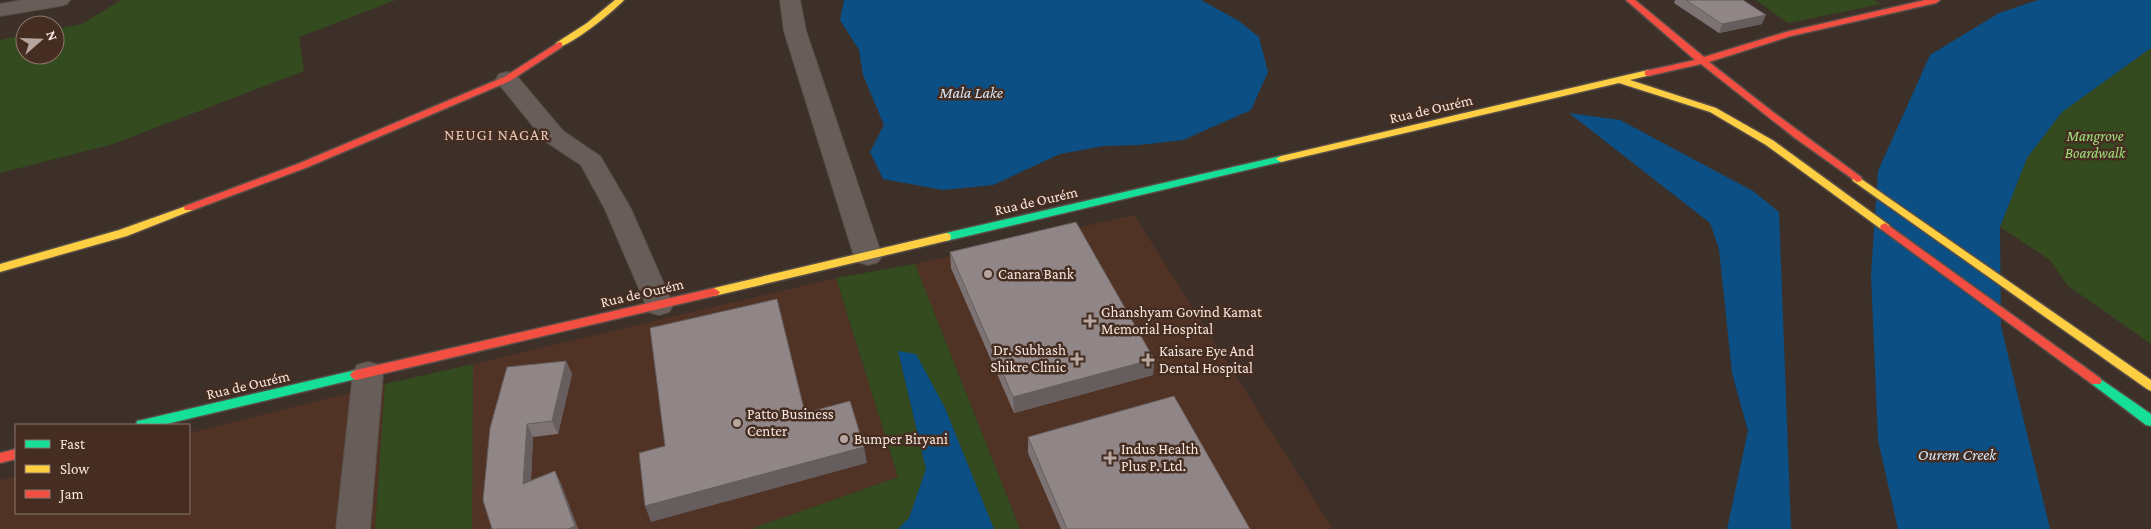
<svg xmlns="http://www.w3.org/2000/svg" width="2151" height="529" viewBox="0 0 2151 529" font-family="'Crimson Pro',serif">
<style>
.built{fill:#503325}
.green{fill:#334b1f}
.water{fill:#0b4f84}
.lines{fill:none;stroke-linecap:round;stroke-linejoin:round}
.street-casing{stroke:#594e47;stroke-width:2}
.fast-casing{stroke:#594e47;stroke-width:3}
.slow-casing{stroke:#594e47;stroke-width:3}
.jam-casing{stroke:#594e47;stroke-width:3}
.street{fill:#685e59;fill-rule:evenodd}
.fast{fill:#16e098;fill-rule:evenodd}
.slow{fill:#ffcf43;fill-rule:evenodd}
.jam{fill:#f24e42;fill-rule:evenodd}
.wall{fill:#7d7374}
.shaded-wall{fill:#665e5e}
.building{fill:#918687;stroke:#665e5e}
.poi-dot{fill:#b6a69f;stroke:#452d21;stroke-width:2}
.labels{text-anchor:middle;stroke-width:5;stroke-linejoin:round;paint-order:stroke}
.street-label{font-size:15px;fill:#f7e6de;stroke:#452d21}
.park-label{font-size:15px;font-style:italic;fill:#a0e07a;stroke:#452d21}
.poi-label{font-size:15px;fill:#f7e6de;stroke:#452d21;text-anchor:start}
.water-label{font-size:16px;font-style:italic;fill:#d6e6f8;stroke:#452d21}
.neighbourhood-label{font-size:16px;letter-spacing:1px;fill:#e7c8b9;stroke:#452d21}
</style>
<rect width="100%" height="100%" fill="#3d3029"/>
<!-- built -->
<g class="built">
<polygon points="1134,215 1333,529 1020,529 915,264"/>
<polygon points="836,278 898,477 751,529 472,529 473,364"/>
<polygon points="385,384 375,529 0,529 0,480 16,476 16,513 189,513 189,433"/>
</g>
<!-- green -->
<g class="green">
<polygon points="121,0 396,0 299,37 304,71 113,144 0,173 0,40 25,35 25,55 55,55 55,29 82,24"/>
<polygon points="1756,0 1874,0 1881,4 1788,23"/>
<polygon points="2151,48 2151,344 2067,285 2050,260 2000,227 2027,158 2062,112"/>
<polygon points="915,264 1020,529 994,529 945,408 916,355 898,352 926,469 909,518 898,529 751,529 898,477 836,278"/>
<polygon points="473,364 472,529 375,529 385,384"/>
</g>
<!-- water -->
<g class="water">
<polygon points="844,0 1201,0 1239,21 1259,37 1268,72 1251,110 1183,140 1139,145 1104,146 1060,154 993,185 943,190 883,179 870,152 884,125 863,75 859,50 840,20"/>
<polygon points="2038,0 2151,0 2151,48 2062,112 2027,158 2000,227 2001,326 2050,529 1898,529 1878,440 1871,275 1878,171 1930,55 1999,13"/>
<polygon points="1569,113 1620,120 1753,191 1779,212 1791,529 1727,529 1748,431 1732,373 1719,249 1710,223"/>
<polygon points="898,351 916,354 945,408 994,529 898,529 909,518 926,469"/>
</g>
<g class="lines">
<!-- street casing -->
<g class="street-casing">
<g id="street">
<polygon points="23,0 70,0 67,4 60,6 0,16 0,4"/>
<polygon points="780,0 800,0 806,31 882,256 878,262 868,265 858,262 854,256 784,31"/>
<polygon points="507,72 515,74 563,131 600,156 603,161 631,209 673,305 669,312 659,315 649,312 605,209 581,165 545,141 499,84 496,79 499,74"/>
<polygon points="368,362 379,365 383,373 370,529 336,529 353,373 357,365"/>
</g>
</g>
<!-- fast casing -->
<g class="fast-casing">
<g id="fast">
<polygon points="1281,156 1285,157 1286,159 1285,161 946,241 941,237 946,233"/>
<polygon points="356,370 360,372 362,375 360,378 162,425 136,425 137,421 142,420"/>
<polygon points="2096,376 2151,414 2151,426 2146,425 2092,384 2090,381 2092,378"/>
</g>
</g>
<!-- slow casing -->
<g class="slow-casing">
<g id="slow">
<path d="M615,0h9c-9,10 -56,49 -68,47v-4l31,-20z"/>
<polygon points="1648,70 1651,71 1651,75 1630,80 1716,108 1774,141 1889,225 1890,227 1889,229 1881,229 1766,145 1710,112 1619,83 1281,162 1276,159 1281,156"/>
<polygon points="1857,176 2151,380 2151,391 2147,389 1853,181 1852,179 1853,177"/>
<polygon points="189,205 193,206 194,208 193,210 127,236 0,272 0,264 119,230"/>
<polygon points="946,233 950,234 951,237 950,240 714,296 708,292 714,288"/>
</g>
</g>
<!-- jam casing -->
<g class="jam-casing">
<g id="jam">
<polygon points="1626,0 1635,0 1704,57 1786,32 1925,0 1940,0 1936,3 1791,36 1709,62 1773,112 1861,177 1862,179 1861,181 1857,182 1795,138 1701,64 1648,76 1645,75 1645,71 1695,60"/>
<polygon points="559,42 562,43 562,47 510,81 308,167 193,210 185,210 184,208 185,206 300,163 504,77"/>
<polygon points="1885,223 2100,378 2102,381 2100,384 2092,384 1881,229 1880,227 1881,225"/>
<polygon points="714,288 720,292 718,295 356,380 352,378 350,375 352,372 356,370"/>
<polygon points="16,449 16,459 0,463 0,453"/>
</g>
</g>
<!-- street -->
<use href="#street" class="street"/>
<!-- fast -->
<use href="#fast" class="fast"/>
<!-- slow -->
<use href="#slow" class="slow"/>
<!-- jam -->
<use href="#jam" class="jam"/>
</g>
<!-- wall -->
<g class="wall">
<polygon points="1675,0 1743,0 1762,24 1719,33 1674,3"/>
<polygon points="950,252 1154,359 1153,375 1014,413 951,268"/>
<polygon points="566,361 572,374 558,434 533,437 531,480 555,471 561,484 578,529 492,529 490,428"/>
<polygon points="1028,437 1250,529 1061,529 1028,453"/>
</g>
<!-- shaded-wall -->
<g class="shaded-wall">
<polygon points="1766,15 1762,24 1719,33 1722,24"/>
<polygon points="1154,359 1153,375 1014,413 1013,397"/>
<polygon points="566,361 572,374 558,434 552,421"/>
<polygon points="527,424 533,437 530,497 523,484"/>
<polygon points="864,447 867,463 651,522 645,506"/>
<polygon points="555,471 561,484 578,529 568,529"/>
</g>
<!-- building -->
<g class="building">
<polygon points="1686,0 1743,0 1766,15 1722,24"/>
<polygon points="1076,222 1154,359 1013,397 950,252"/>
<polygon points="777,299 805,413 850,401 864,447 645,506 639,453 665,446 650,328"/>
<polygon points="566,361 552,421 527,424 523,484 555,471 575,526 568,529 492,529 483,500 490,428 507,367"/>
<polygon points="1174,396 1250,529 1067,529 1028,437"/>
</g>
<!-- markers -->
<g class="poi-dot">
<circle cx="988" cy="274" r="5"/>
<path d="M1087.5 313.5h5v5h5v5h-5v5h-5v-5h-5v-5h5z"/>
<path d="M1074.5 351.5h5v5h5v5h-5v5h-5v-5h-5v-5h5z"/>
<path d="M1145.5 352.5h5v5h5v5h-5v5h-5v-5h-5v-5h5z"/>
<circle cx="737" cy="423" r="5"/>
<circle cx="844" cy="439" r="5"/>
<path d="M1107.5 450.5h5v5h5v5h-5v5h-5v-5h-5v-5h5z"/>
</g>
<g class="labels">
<!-- street labels -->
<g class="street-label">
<text transform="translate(1431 109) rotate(-13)" y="5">Rua de Ourém</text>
<text transform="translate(1036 201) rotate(-13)" y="5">Rua de Ourém</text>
<text transform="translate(642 293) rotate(-13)" y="5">Rua de Ourém</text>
<text transform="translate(248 385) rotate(-13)" y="5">Rua de Ourém</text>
</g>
<!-- park labels -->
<g class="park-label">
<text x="2095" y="141">Mangrove<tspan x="2095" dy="17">Boardwalk</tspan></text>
</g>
<!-- poi labels -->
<g class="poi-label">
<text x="998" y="279">Canara Bank</text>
<text x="1101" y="317">Ghanshyam Govind Kamat<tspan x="1101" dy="17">Memorial Hospital</tspan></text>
<text x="1066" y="355" text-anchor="end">Dr. Subhash<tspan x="1066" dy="17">Shikre Clinic</tspan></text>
<text x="1159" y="356">Kaisare Eye And<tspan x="1159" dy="17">Dental Hospital</tspan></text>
<text x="747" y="419">Patto Business<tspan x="747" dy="17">Center</tspan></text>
<text x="854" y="444">Bumper Biryani</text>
<text x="1121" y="454">Indus Health<tspan x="1121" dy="17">Plus P. Ltd.</tspan></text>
</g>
<!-- water labels -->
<g class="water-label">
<text x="971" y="98">Mala Lake</text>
<text x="1957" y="460">Ourem Creek</text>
</g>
<!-- neighbourhood labels -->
<g class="neighbourhood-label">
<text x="497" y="140">NEUGI NAGAR</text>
</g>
</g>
<!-- legend -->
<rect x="15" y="424" width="175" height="90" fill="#452d21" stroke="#8c776d"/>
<rect x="25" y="440" width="25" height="8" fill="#16e098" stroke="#8c776d"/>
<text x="60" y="449" font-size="15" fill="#f7e6de">Fast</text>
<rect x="25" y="465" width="25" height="8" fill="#ffcf43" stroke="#8c776d"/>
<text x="60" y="474" font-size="15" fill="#f7e6de">Slow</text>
<rect x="25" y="490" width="25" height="8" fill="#f24e42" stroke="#8c776d"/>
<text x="60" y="499" font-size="15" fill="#f7e6de">Jam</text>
<!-- north arrow -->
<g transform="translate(40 40) rotate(70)"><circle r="24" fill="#452d21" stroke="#8c776d"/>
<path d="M0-4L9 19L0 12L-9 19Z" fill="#b6a69f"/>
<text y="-8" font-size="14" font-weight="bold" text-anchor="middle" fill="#f7e6de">N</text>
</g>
</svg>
